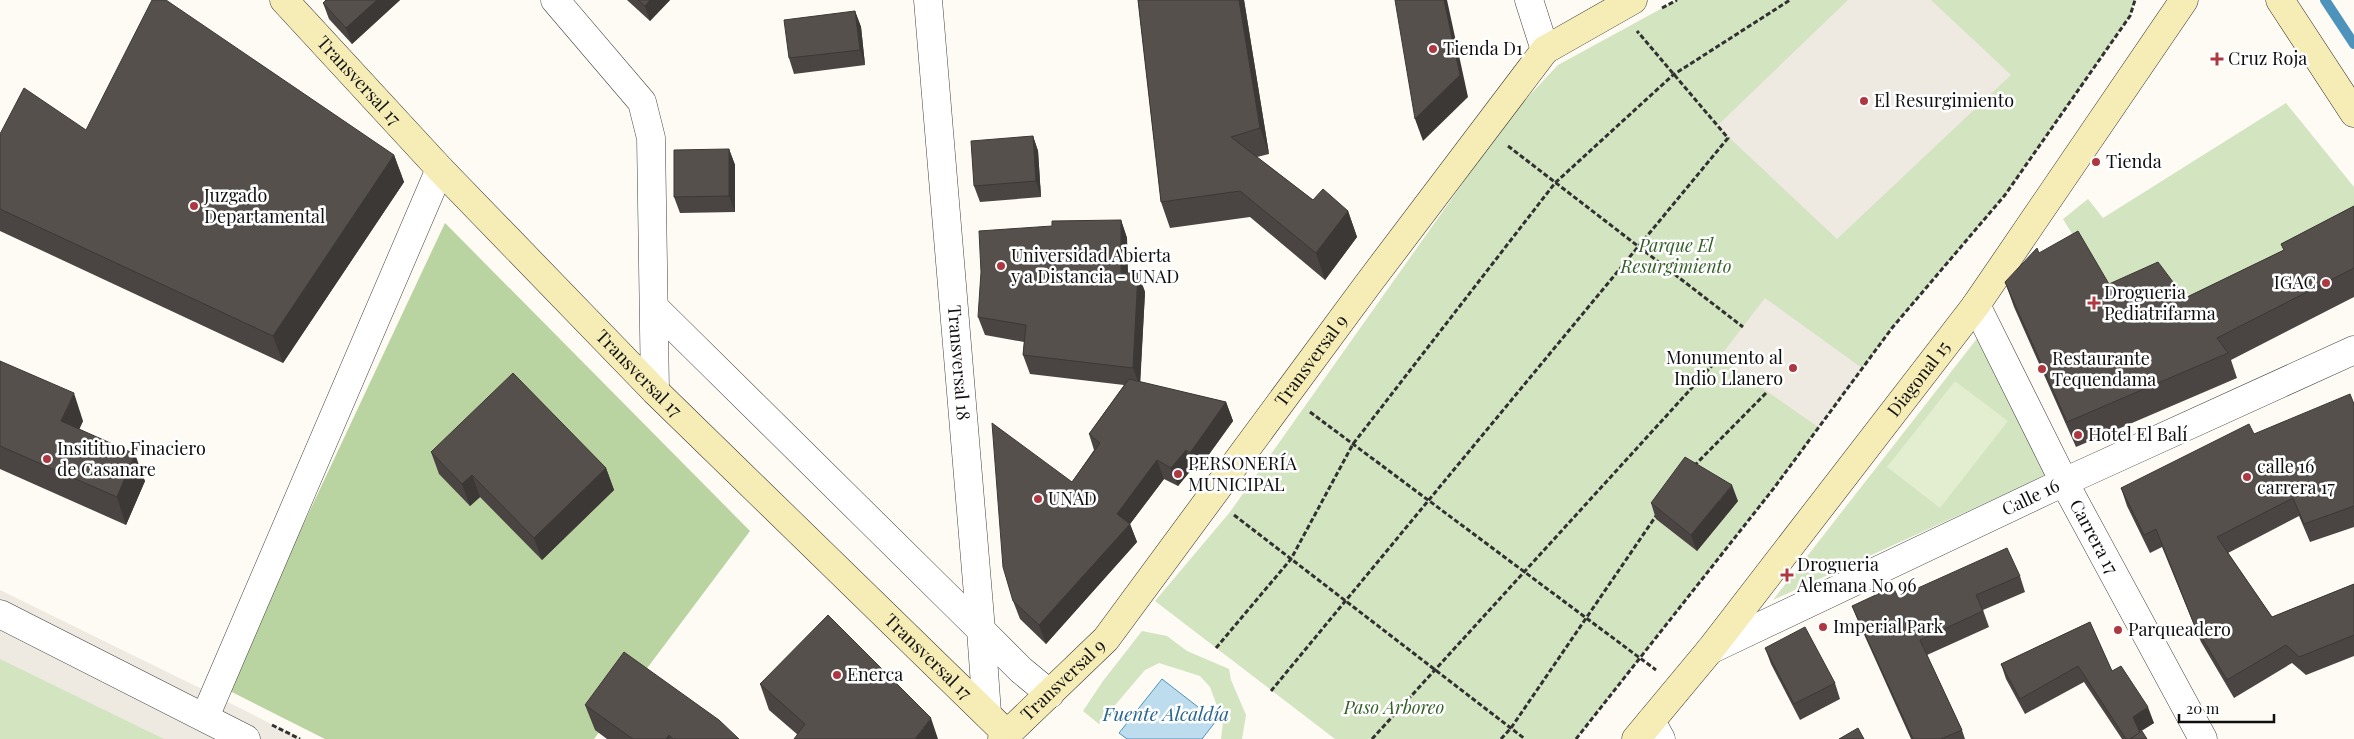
<svg xmlns="http://www.w3.org/2000/svg" width="2354" height="739" viewBox="0 0 2354 739" font-family="'Playfair Display',serif">
<style>
.green{fill:#d3e4c0}
.forest{fill:#b9d3a1}
.pitch{fill:#e3edd0}
.plaza{fill:#eeeae1}
.water{fill:#bdddef;stroke:#4d93bc}
.lines{fill:none;stroke-linecap:round;stroke-linejoin:round}
.stream{stroke:#4d93bc;stroke-width:10}
.street-casing{stroke:#424242;stroke-width:29}
.secondary-casing{stroke:#313131;stroke-width:29}
.path{stroke:#313131;stroke-width:3;stroke-dasharray:5 2.5;stroke-linecap:butt}
.street{stroke:#fff;stroke-width:28}
.secondary{stroke:#f5ecb6;stroke-width:28}
.wall{fill:#4a4542}
.shaded-wall{fill:#3c3836}
.building{fill:#56504d;stroke:#3c3836}
.poi-dot{fill:#ae3841;stroke:#fff;stroke-width:2}
.labels{text-anchor:middle;stroke-width:5;stroke-linejoin:round;paint-order:stroke}
.poi-label{font-size:18px;fill:#0f0f0f;stroke:#fff;text-anchor:start}
.street-label{font-size:18px;fill:#0f0f0f;stroke:#fff}
.park-label{font-size:18px;font-style:italic;fill:#345f27;stroke:#fff}
.water-label{font-size:19px;font-style:italic;fill:#276691;stroke:#fff}
</style>
<rect width="100%" height="100%" fill="#fdfbf3"/>
<!-- green -->
<g class="green">
<polygon points="1677,0 2135,0 2130,16 2005,195 1892,328 1774,488 1576,739 1335,739 1155,601 1230,512 1511,115 1558,65"/>
<polygon points="2286,103 2354,187 2354,232 2196,299 2154,274 2111,297 2063,219 2088,199 2103,218"/>
<polygon points="1979,336 2049,474 1773,600"/>
<polygon points="0,615 246,739 0,739"/>
<polygon points="1142,631 1167,636 1187,651 1229,669 1231,680 1246,715 1242,739 1221,739 1223,722 1210,687 1200,676 1159,663 1145,670 1099,724 1083,711 1103,681"/>
</g>
<!-- forest -->
<polygon class="forest" points="445,223 750,531 594,739 325,739 226,689"/>
<!-- pitch -->
<polygon class="pitch" points="1955,381 2008,421 1940,508 1887,467"/>
<!-- plaza -->
<g class="plaza">
<polygon points="1848,0 1931,0 2011,75 1837,239 1717,126"/>
<polygon points="1765,298 1862,368 1818,427 1719,358"/>
<polygon points="0,590 214,695 301,739 164,739 0,659"/>
</g>
<!-- water -->
<polygon class="water" points="1162,679 1216,721 1202,739 1127,739 1119,733"/>
<g class="lines">
<!-- stream -->
<polyline class="stream" points="2325,0 2354,44"/>
<!-- street casing -->
<g class="street-casing">
<g id="street">
<polyline points="555,0 642,102 651,138 655,391"/>
<path id="s1" d="M928,0l53,630 40,40 29,24"/>
<polyline points="1529,0 1545,50"/>
<path id="s2" d="M1976,305l88,177 139,257"/>
<polyline points="655,308 981,630 987,713"/>
<polyline points="0,614 246,739"/>
<path id="s3" d="M1710,650l354,-168 290,-132"/>
<polyline points="205,717 440,169"/>
<polyline points="1651,721 1661,739"/>
</g>
</g>
<!-- secondary casing -->
<g class="secondary-casing">
<g id="secondary">
<path id="s4" d="M284,0l156,169 215,222 352,343"/>
<polyline points="2280,0 2354,113"/>
<path id="s5" d="M1002,739l104,-100 262,-355 177,-234 88,-50"/>
<path id="s6" d="M1636,739l74,-89 266,-345 208,-305"/>
</g>
</g>
<!-- path -->
<g class="path">
<polyline points="1662,8 1677,0"/>
<polyline points="1508,146 1743,327"/>
<polyline points="1310,412 1656,670"/>
<polyline points="1694,466 1767,392"/>
<polyline points="1234,515 1525,739"/>
<polyline points="1216,648 1291,559 1353,444 1555,183 1673,75 1790,0"/>
<polyline points="1271,691 1728,138 1637,31"/>
<polyline points="272,725 300,739"/>
<polyline points="1372,739 1719,358"/>
<polyline points="1501,739 1511,728 1658,513"/>
<polyline points="1576,739 1774,488 1892,328 2005,195 2130,16 2135,0"/>
</g>
<!-- street -->
<use href="#street" class="street"/>
<!-- secondary -->
<use href="#secondary" class="secondary"/>
</g>
<!-- wall -->
<g class="wall">
<polygon points="326,0 400,0 352,44 329,19 323,3"/>
<polygon points="627,0 670,0 650,21"/>
<polygon points="1138,0 1244,0 1269,154 1257,157 1313,200 1348,211 1357,237 1325,280 1250,217 1170,228 1161,202"/>
<polygon points="855,11 861,27 865,65 794,74 789,58"/>
<polygon points="0,134 394,155 404,182 283,363 0,231"/>
<polygon points="1033,136 1038,151 1041,197 980,202 974,186"/>
<polygon points="729,149 735,165 735,212 680,213 674,197"/>
<polygon points="2354,206 2354,297 2231,360 2237,378 2076,447 2014,307 2005,282 2039,253 2109,284 2185,298 2284,250 2281,244"/>
<polygon points="1121,220 1127,238 1128,273 1138,273 1145,292 1140,382 1226,402 1233,421 1197,471 1192,469 1178,486 1164,479 1130,524 1137,542 1046,644 1020,619 1013,601 1072,482 1094,450 1089,434 1124,385 1030,374 1023,355 1024,342 985,335 978,317 1052,226"/>
<polygon points="0,361 83,421 79,429 145,481 126,525 0,469"/>
<polygon points="2354,404 2354,527 2310,542 2299,516 2228,553 2272,617 2354,584 2354,656 2306,675 2292,663 2234,698 2201,642 2162,547 2150,553 2127,506 2121,488 2254,434"/>
<polygon points="431,452 606,468 614,490 542,560 480,497 470,506 439,474"/>
<polygon points="1738,501 1697,551 1656,519 1651,503"/>
<polygon points="2020,576 2025,592 1983,610 1989,627 1927,655 1962,730 1965,739 1911,739 1858,621 1852,606 1898,597"/>
<polygon points="2090,622 2112,671 2154,723 2140,732 2147,739 2122,739 2084,682 2025,714 2006,679 2001,664"/>
<polygon points="1765,648 1835,683 1840,699 1800,720 1771,664"/>
<polygon points="760,684 938,739 798,735 769,710"/>
<polygon points="585,705 739,739 607,739 595,730"/>
</g>
<!-- shaded-wall -->
<g class="shaded-wall">
<polygon points="377,0 400,0 352,44 346,28"/>
<polygon points="650,0 670,0 650,21 645,6"/>
<polygon points="1239,0 1244,0 1269,154 1260,128"/>
<polygon points="1444,0 1447,0 1468,97 1423,141 1415,119"/>
<polygon points="855,11 861,27 865,65 860,50"/>
<polygon points="1033,136 1038,151 1041,197 1036,181"/>
<polygon points="729,149 735,165 735,212 729,196"/>
<polygon points="394,155 404,182 283,363 273,336"/>
<polygon points="1348,211 1357,237 1325,280 1316,253"/>
<polygon points="1121,220 1127,238 1128,291 1121,273"/>
<polygon points="1138,273 1145,292 1140,387 1133,368"/>
<polygon points="74,393 83,421 71,448 61,421"/>
<polygon points="1226,402 1233,421 1197,471 1190,453"/>
<polygon points="1186,450 1192,469 1178,486 1171,468"/>
<polygon points="135,454 145,481 126,525 117,497"/>
<polygon points="1157,460 1164,479 1130,524 1137,542 1046,644 1039,625 1117,514"/>
<polygon points="606,468 614,490 542,560 534,538"/>
<polygon points="472,475 480,497 470,506 462,484"/>
<polygon points="1732,485 1738,501 1697,551 1691,535"/>
<polygon points="2148,707 2154,723 2138,732 2133,717"/>
<polygon points="931,718 938,739 915,739"/>
<polygon points="669,735 670,739 666,739"/>
</g>
<!-- building -->
<g class="building">
<polygon points="152,0 166,0 394,155 273,336 0,209 0,134 24,88 86,130"/>
<polygon points="326,0 377,0 346,28 323,3"/>
<polygon points="638,0 650,0 645,6"/>
<polygon points="1138,0 1239,0 1260,128 1231,137 1313,200 1323,189 1348,211 1316,253 1240,191 1161,202"/>
<polygon points="1395,0 1444,0 1460,75 1415,119"/>
<polygon points="855,11 860,50 789,58 784,20"/>
<polygon points="1033,136 1036,181 974,186 971,141"/>
<polygon points="729,149 729,196 674,197 674,150"/>
<polygon points="2354,206 2354,268 2217,338 2228,353 2067,422 2005,282 2037,248 2039,253 2078,231 2109,284 2158,262 2185,298 2284,250 2281,244"/>
<polygon points="1121,220 1121,273 1138,273 1133,368 1023,355 1026,325 978,317 981,272 979,231 1052,226 1052,221"/>
<polygon points="0,361 74,393 61,421 135,454 117,497 0,446"/>
<polygon points="513,373 606,468 534,538 472,475 462,484 431,452"/>
<polygon points="1129,379 1226,402 1190,453 1186,450 1171,468 1157,460 1117,514 1130,524 1039,625 1013,601 1003,567 992,423 1072,482 1100,443 1089,434"/>
<polygon points="2350,394 2354,404 2354,506 2304,524 2293,498 2217,537 2272,617 2354,584 2354,635 2299,657 2286,645 2227,680 2194,624 2156,529 2144,535 2121,488 2249,424 2254,434"/>
<polygon points="1685,457 1732,485 1691,535 1651,503"/>
<polygon points="2007,548 2020,576 1976,595 1983,611 1920,640 1962,730 1941,739 1913,739 1852,606 1893,587 1898,597"/>
<polygon points="828,615 931,718 915,739 794,739 805,724 760,684"/>
<polygon points="2090,622 2112,671 2121,666 2148,707 2133,717 2140,733 2130,739 2126,739 2078,666 2020,699 2001,664"/>
<polygon points="1805,627 1835,683 1794,704 1765,648"/>
<polygon points="624,652 719,720 739,739 673,739 669,735 666,739 633,739 585,705"/>
<polygon points="1858,728 1864,739 1839,739"/>
<polygon points="2142,731 2147,739 2130,739"/>
</g>
<!-- markers -->
<g class="poi-dot">
<circle cx="1433" cy="49" r="5"/>
<path d="M2214.5 51.5h5v5h5v5h-5v5h-5v-5h-5v-5h5z"/>
<circle cx="1864" cy="101" r="5"/>
<circle cx="2096" cy="162" r="5"/>
<circle cx="194" cy="206" r="5"/>
<circle cx="1001" cy="266" r="5"/>
<circle cx="2326" cy="283" r="5"/>
<path d="M2091.5 295.5h5v5h5v5h-5v5h-5v-5h-5v-5h5z"/>
<circle cx="1793" cy="368" r="5"/>
<circle cx="2042" cy="369" r="5"/>
<circle cx="2078" cy="435" r="5"/>
<circle cx="47" cy="459" r="5"/>
<circle cx="1178" cy="474" r="5"/>
<circle cx="2247" cy="477" r="5"/>
<circle cx="1038" cy="499" r="5"/>
<path d="M1784.5 567.5h5v5h5v5h-5v5h-5v-5h-5v-5h5z"/>
<circle cx="1823" cy="627" r="5"/>
<circle cx="2118" cy="630" r="5"/>
<circle cx="837" cy="675" r="5"/>
</g>
<g class="labels">
<!-- poi labels -->
<g class="poi-label">
<text x="1443" y="55">Tienda D1</text>
<text x="2228" y="65">Cruz Roja</text>
<text x="1874" y="107">El Resurgimiento</text>
<text x="2106" y="168">Tienda</text>
<text x="204" y="202">Juzgado<tspan x="204" dy="21">Departamental</tspan></text>
<text x="1011" y="262">Universidad Abierta<tspan x="1011" dy="21">y a Distancia - UNAD</tspan></text>
<text x="2316" y="289" text-anchor="end">IGAC</text>
<text x="2104" y="299">Drogueria<tspan x="2104" dy="21">Pediatrifarma</tspan></text>
<text x="1783" y="364" text-anchor="end">Monumento al<tspan x="1783" dy="21">Indio Llanero</tspan></text>
<text x="2052" y="365">Restaurante<tspan x="2052" dy="21">Tequendama</tspan></text>
<text x="2088" y="441">Hotel El Balí</text>
<text x="57" y="455">Insitituo Finaciero<tspan x="57" dy="21">de Casanare</tspan></text>
<text x="1188" y="470">PERSONERÍA<tspan x="1188" dy="21">MUNICIPAL</tspan></text>
<text x="2257" y="473">calle 16<tspan x="2257" dy="21">carrera 17</tspan></text>
<text x="1048" y="505">UNAD</text>
<text x="1797" y="571">Drogueria<tspan x="1797" dy="21">Alemana No 96</tspan></text>
<text x="1833" y="633">Imperial Park</text>
<text x="2128" y="636">Parqueadero</text>
<text x="847" y="681">Enerca</text>
</g>
<!-- street labels -->
<g class="street-label">
<text dy="6" stroke="none"><textPath href="#s4" startOffset="110">Transversal 17</textPath></text>
<text dy="6" stroke="none"><textPath href="#s5" startOffset="490">Transversal 9</textPath></text>
<text dy="6" stroke="none"><textPath href="#s1" startOffset="364">Transversal 18</textPath></text>
<text dy="6" stroke="none"><textPath href="#s4" startOffset="515">Transversal 17</textPath></text>
<text dy="6" stroke="none"><textPath href="#s6" startOffset="458">Diagonal 15</textPath></text>
<text dy="6" stroke="none"><textPath href="#s3" startOffset="355">Calle 16</textPath></text>
<text dy="6" stroke="none"><textPath href="#s2" startOffset="260">Carrera 17</textPath></text>
<text dy="6" stroke="none"><textPath href="#s4" startOffset="920">Transversal 17</textPath></text>
<text dy="6" stroke="none"><textPath href="#s5" startOffset="85">Transversal 9</textPath></text>
</g>
<!-- park labels -->
<g class="park-label">
<text x="1676" y="252">Parque El<tspan x="1676" dy="21">Resurgimiento</tspan></text>
<text x="1394" y="714">Paso Arboreo</text>
</g>
<!-- water labels -->
<g class="water-label">
<text x="1166" y="721">Fuente Alcaldía</text>
</g>
</g>
<!-- scale -->
<path d="M2179 714v8h95v-8" fill="none" stroke="#0f0f0f" stroke-width="2.5"/>
<text x="2186" y="714" font-size="15" fill="#0f0f0f" stroke="#ffffff" stroke-width="4" paint-order="stroke">20 m</text>
</svg>
